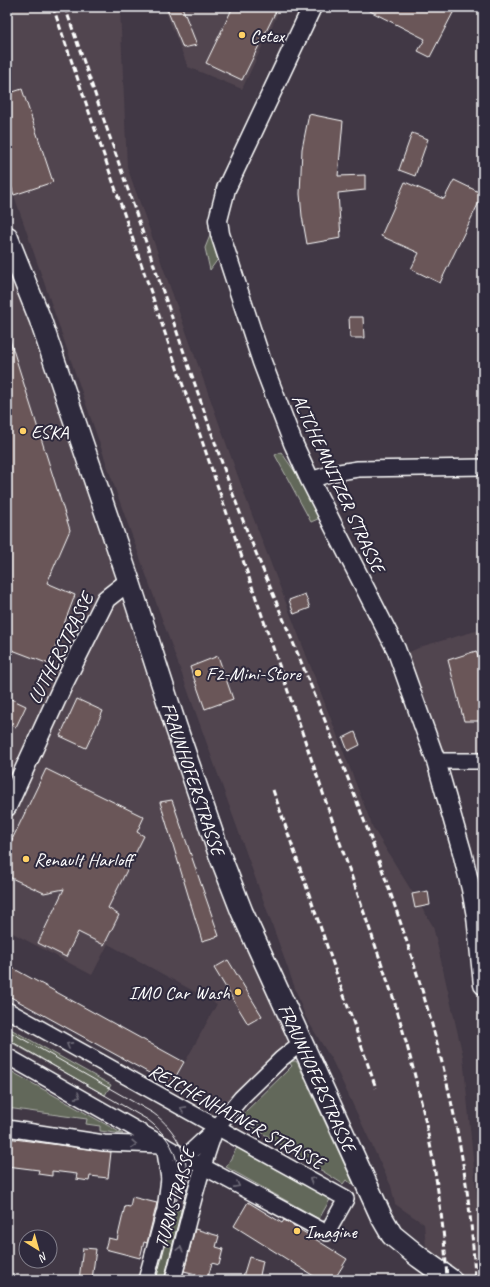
<svg xmlns="http://www.w3.org/2000/svg" width="490" height="1287" viewBox="0 0 490 1287" font-family="Caveat,sans-serif">
<style>
.built{fill:#51454f}
.green{fill:#62675a;stroke:#b0b3ac}
.building{fill:#6a5758;stroke:#fff}
.lines{fill:none;stroke-linecap:round;stroke-linejoin:round}
.minor-casing{stroke:#fff;stroke-width:18}
.tertiary-casing{stroke:#fff;stroke-width:21}
.secondary-casing{stroke:#fff;stroke-width:24}
.minor{stroke:#2f2a3d;stroke-width:15}
.tertiary{stroke:#2f2a3d;stroke-width:18}
.secondary{stroke:#2f2a3d;stroke-width:21}
.tram{stroke:#fff;stroke-width:1}
.rail{stroke:#fff;stroke-width:3;stroke-dasharray:6 3;stroke-linecap:butt}
.oneway{stroke:#6d6a77}
.poi-dot{fill:#ffd166;stroke:#2f2a3d;stroke-width:1.5}
.labels{text-anchor:middle;stroke-width:4;stroke-linejoin:round;paint-order:stroke}
.poi-label{font-size:19px;fill:#fff;stroke:#2f2a3d;text-anchor:start}
.street-label{font-size:19px;fill:#fff;stroke:#2f2a3d}
</style>
<rect width="100%" height="100%" fill="#413845"/>
<filter id="ink" filterUnits="userSpaceOnUse"><feTurbulence type="fractalNoise" baseFrequency=".025" numOctaves="2"/><feDisplacementMap in="SourceGraphic" scale="8" xChannelSelector="R" yChannelSelector="G"/><feConvolveMatrix kernelMatrix="1 2 1 2 8 2 1 2 1" color-interpolation-filters="sRGB"/></filter>
<g filter="url(#ink)">
<!-- built -->
<g class="built">
<polygon points="7,7 120,7 127,167 249,507 373,828 433,926 463,1056 482,1251 483,1280 429,1280 424,1224 395,1204 391,1186 333,1062 305,1016 117,494 7,175"/>
<polygon points="164,7 281,7 242,89 188,67"/>
<polygon points="7,237 176,727 302,1042 241,1098 220,1109 173,1084 217,1004 108,944 92,975 7,930"/>
<polygon points="483,629 483,761 436,761 398,657 423,646"/>
</g>
<!-- green -->
<g class="green">
<polygon points="211,233 218,259 210,270 205,248"/>
<polygon points="281,452 305,486 320,518 311,522 275,455"/>
<polygon points="7,1027 111,1085 105,1095 7,1040"/>
<polygon points="292,1061 296,1061 298,1064 353,1183 352,1184 346,1180 343,1184 245,1122 248,1120 241,1116 292,1066 289,1062"/>
<polygon points="7,1069 123,1134 100,1131 100,1126 86,1124 87,1119 7,1108"/>
<polygon points="239,1144 332,1196 319,1219 226,1167"/>
<polygon points="169,1207 185,1211 168,1280 150,1280"/>
</g>
<!-- building -->
<g class="building">
<polygon points="166,7 182,7 197,45 183,48"/>
<polygon points="233,7 278,7 242,80 206,63"/>
<polygon points="362,7 456,7 430,57 418,51 425,39"/>
<polygon points="22,89 53,182 14,195 7,173 7,94"/>
<polygon points="309,114 343,121 338,176 365,175 365,190 338,193 341,238 307,244 302,216 300,194 302,149"/>
<polygon points="412,133 428,139 415,176 399,170"/>
<polygon points="454,180 483,194 440,283 411,269 419,253 381,236 405,182 444,199"/>
<polygon points="349,317 363,317 364,338 350,338"/>
<polygon points="10,340 70,530 47,583 75,595 49,664 7,648 7,341"/>
<polygon points="305,594 310,608 294,614 289,600"/>
<polygon points="476,651 483,672 483,721 464,721 448,660"/>
<polygon points="218,656 233,699 205,709 190,667"/>
<polygon points="7,697 26,706 16,727 7,723"/>
<polygon points="77,699 103,711 86,748 60,736"/>
<polygon points="355,732 360,745 348,751 343,738"/>
<polygon points="46,769 144,817 137,832 144,836 108,908 119,915 104,945 78,932 66,957 38,943 64,889 44,893 7,876 7,850"/>
<polygon points="172,800 219,936 202,941 160,802"/>
<polygon points="428,891 430,905 415,908 412,894"/>
<polygon points="228,960 262,1016 248,1024 214,968"/>
<polygon points="7,965 184,1062 171,1085 7,995"/>
<polygon points="7,1138 111,1152 108,1178 90,1176 89,1181 76,1179 77,1174 52,1171 52,1176 38,1174 39,1170 7,1166"/>
<polygon points="132,1197 157,1203 147,1243 144,1242 140,1258 105,1249 108,1238 117,1240 125,1206 130,1207"/>
<polygon points="248,1202 282,1223 284,1220 291,1224 347,1259 334,1280 320,1280 234,1226"/>
<polygon points="195,1229 219,1236 216,1247 223,1249 219,1265 212,1263 208,1277 184,1271"/>
<polygon points="83,1248 96,1249 92,1280 79,1280"/>
<polygon points="249,1257 263,1261 259,1280 242,1280"/>
</g>
<g class="lines">
<!-- minor casing -->
<g class="minor-casing">
<g id="minor">
<polyline points="310,480 333,473 358,469 483,467"/>
<polyline points="436,761 483,761"/>
<polyline points="7,1010 346,1199 327,1233 174,1151 7,1056"/>
<polyline points="7,1128 104,1143 161,1145"/>
<polyline points="169,1179 185,1157 216,1128 241,1098 281,1059 302,1042"/>
<polyline points="146,1280 165,1210 169,1179 164,1145"/>
<path d="M173,1280c13,-50 24,-100 42,-149"/>
</g>
</g>
<!-- tertiary casing -->
<g class="tertiary-casing">
<g id="tertiary">
<polyline points="312,7 226,189 218,220 220,234 262,362 293,443 310,480 396,649 436,761 462,852 471,889 476,916 483,985"/>
<polyline points="7,807 63,685 106,599 129,581"/>
</g>
</g>
<!-- secondary casing -->
<g class="secondary-casing">
<g id="secondary">
<path id="s1" d="M7,237l33,82 89,262 47,146 43,126 23,59 139,304 11,19 27,22 32,23"/>
</g>
</g>
<!-- minor -->
<use href="#minor" class="minor"/>
<!-- tertiary -->
<use href="#tertiary" class="tertiary"/>
<!-- secondary -->
<use href="#secondary" class="secondary"/>
<!-- tram -->
<g class="tram">
<path d="M7,1030l146,83c25,18 36,44 34,74l-23,93"/>
<path d="M7,1039l141,81c28,22 34,44 29,79l-21,81"/>
</g>
<!-- rail -->
<g class="rail">
<path d="M53,7l340,990c28,92 49,187 54,283"/>
<path d="M65,7l166,482 16,42c45,110 92,219 132,330 49,136 90,274 96,419"/>
<polyline points="273,790 376,1088"/>
</g>
</g>
<!-- one-way arrows -->
<defs><path id="oneway-chevron" d="M-2-3.5L2.5 0L-2 3.5" fill="none" stroke-width="1.6" stroke-linecap="round" stroke-linejoin="round"/></defs>
<g class="oneway">
<use href="#oneway-chevron" transform="translate(69 1045) rotate(-151)"/>
<use href="#oneway-chevron" transform="translate(78 1096) rotate(29)"/>
<use href="#oneway-chevron" transform="translate(183 1109) rotate(-151)"/>
<use href="#oneway-chevron" transform="translate(134 1144) rotate(2)"/>
<use href="#oneway-chevron" transform="translate(312 1180) rotate(-151)"/>
<use href="#oneway-chevron" transform="translate(237 1185) rotate(28)"/>
<use href="#oneway-chevron" transform="translate(180 1249) rotate(-76)"/>
</g>
</g>
<!-- markers -->
<g class="poi-dot">
<circle cx="242" cy="35" r="4"/>
<circle cx="23" cy="431" r="4"/>
<circle cx="198" cy="673" r="4"/>
<circle cx="26" cy="859" r="4"/>
<circle cx="238" cy="992" r="4"/>
<circle cx="297" cy="1231" r="4"/>
</g>
<g class="labels">
<!-- poi labels -->
<g class="poi-label">
<text x="250" y="42">Cetex</text>
<text x="31" y="438">ESKA</text>
<text x="206" y="680">F2-Mini-Store</text>
<text x="34" y="866">Renault Harloff</text>
<text x="230" y="999" text-anchor="end">IMO Car Wash</text>
<text x="305" y="1238">Imagine</text>
</g>
<!-- street labels -->
<g class="street-label">
<text transform="translate(339 483) rotate(65)" y="7">ALTCHEMNITZER STRASSE</text>
<text transform="translate(60 648) rotate(-63)" y="7">LUTHERSTRASSE</text>
<text dy="7" stroke="none"><textPath href="#s1" startOffset="573">FRAUNHOFERSTRASSE</textPath></text>
<text dy="7" stroke="none"><textPath href="#s1" startOffset="897">FRAUNHOFERSTRASSE</textPath></text>
<text transform="translate(237 1116) rotate(29)" y="7">REICHENHAINER STRASSE</text>
<text transform="translate(174 1198) rotate(-74)" y="7">TURNSTRASSE</text>
</g>
</g>
<!-- margin -->
<rect width="490" height="1287" fill="none" stroke="#2f2a3d" stroke-width="24"/>
<rect x="12" y="12" width="466" height="1263" fill="none" stroke="#fff" stroke-width="1.5" filter="url(#ink)"/>
<!-- north arrow -->
<g transform="translate(38 1249) rotate(143)"><circle r="19" fill="#2f2a3d" stroke="#827f8b"/>
<path d="M0-3L7 15L0 10L-7 15Z" fill="#ffd166"/>
<text y="-6" font-size="11" font-weight="bold" text-anchor="middle" fill="#ffffff">N</text>
</g>
</svg>
